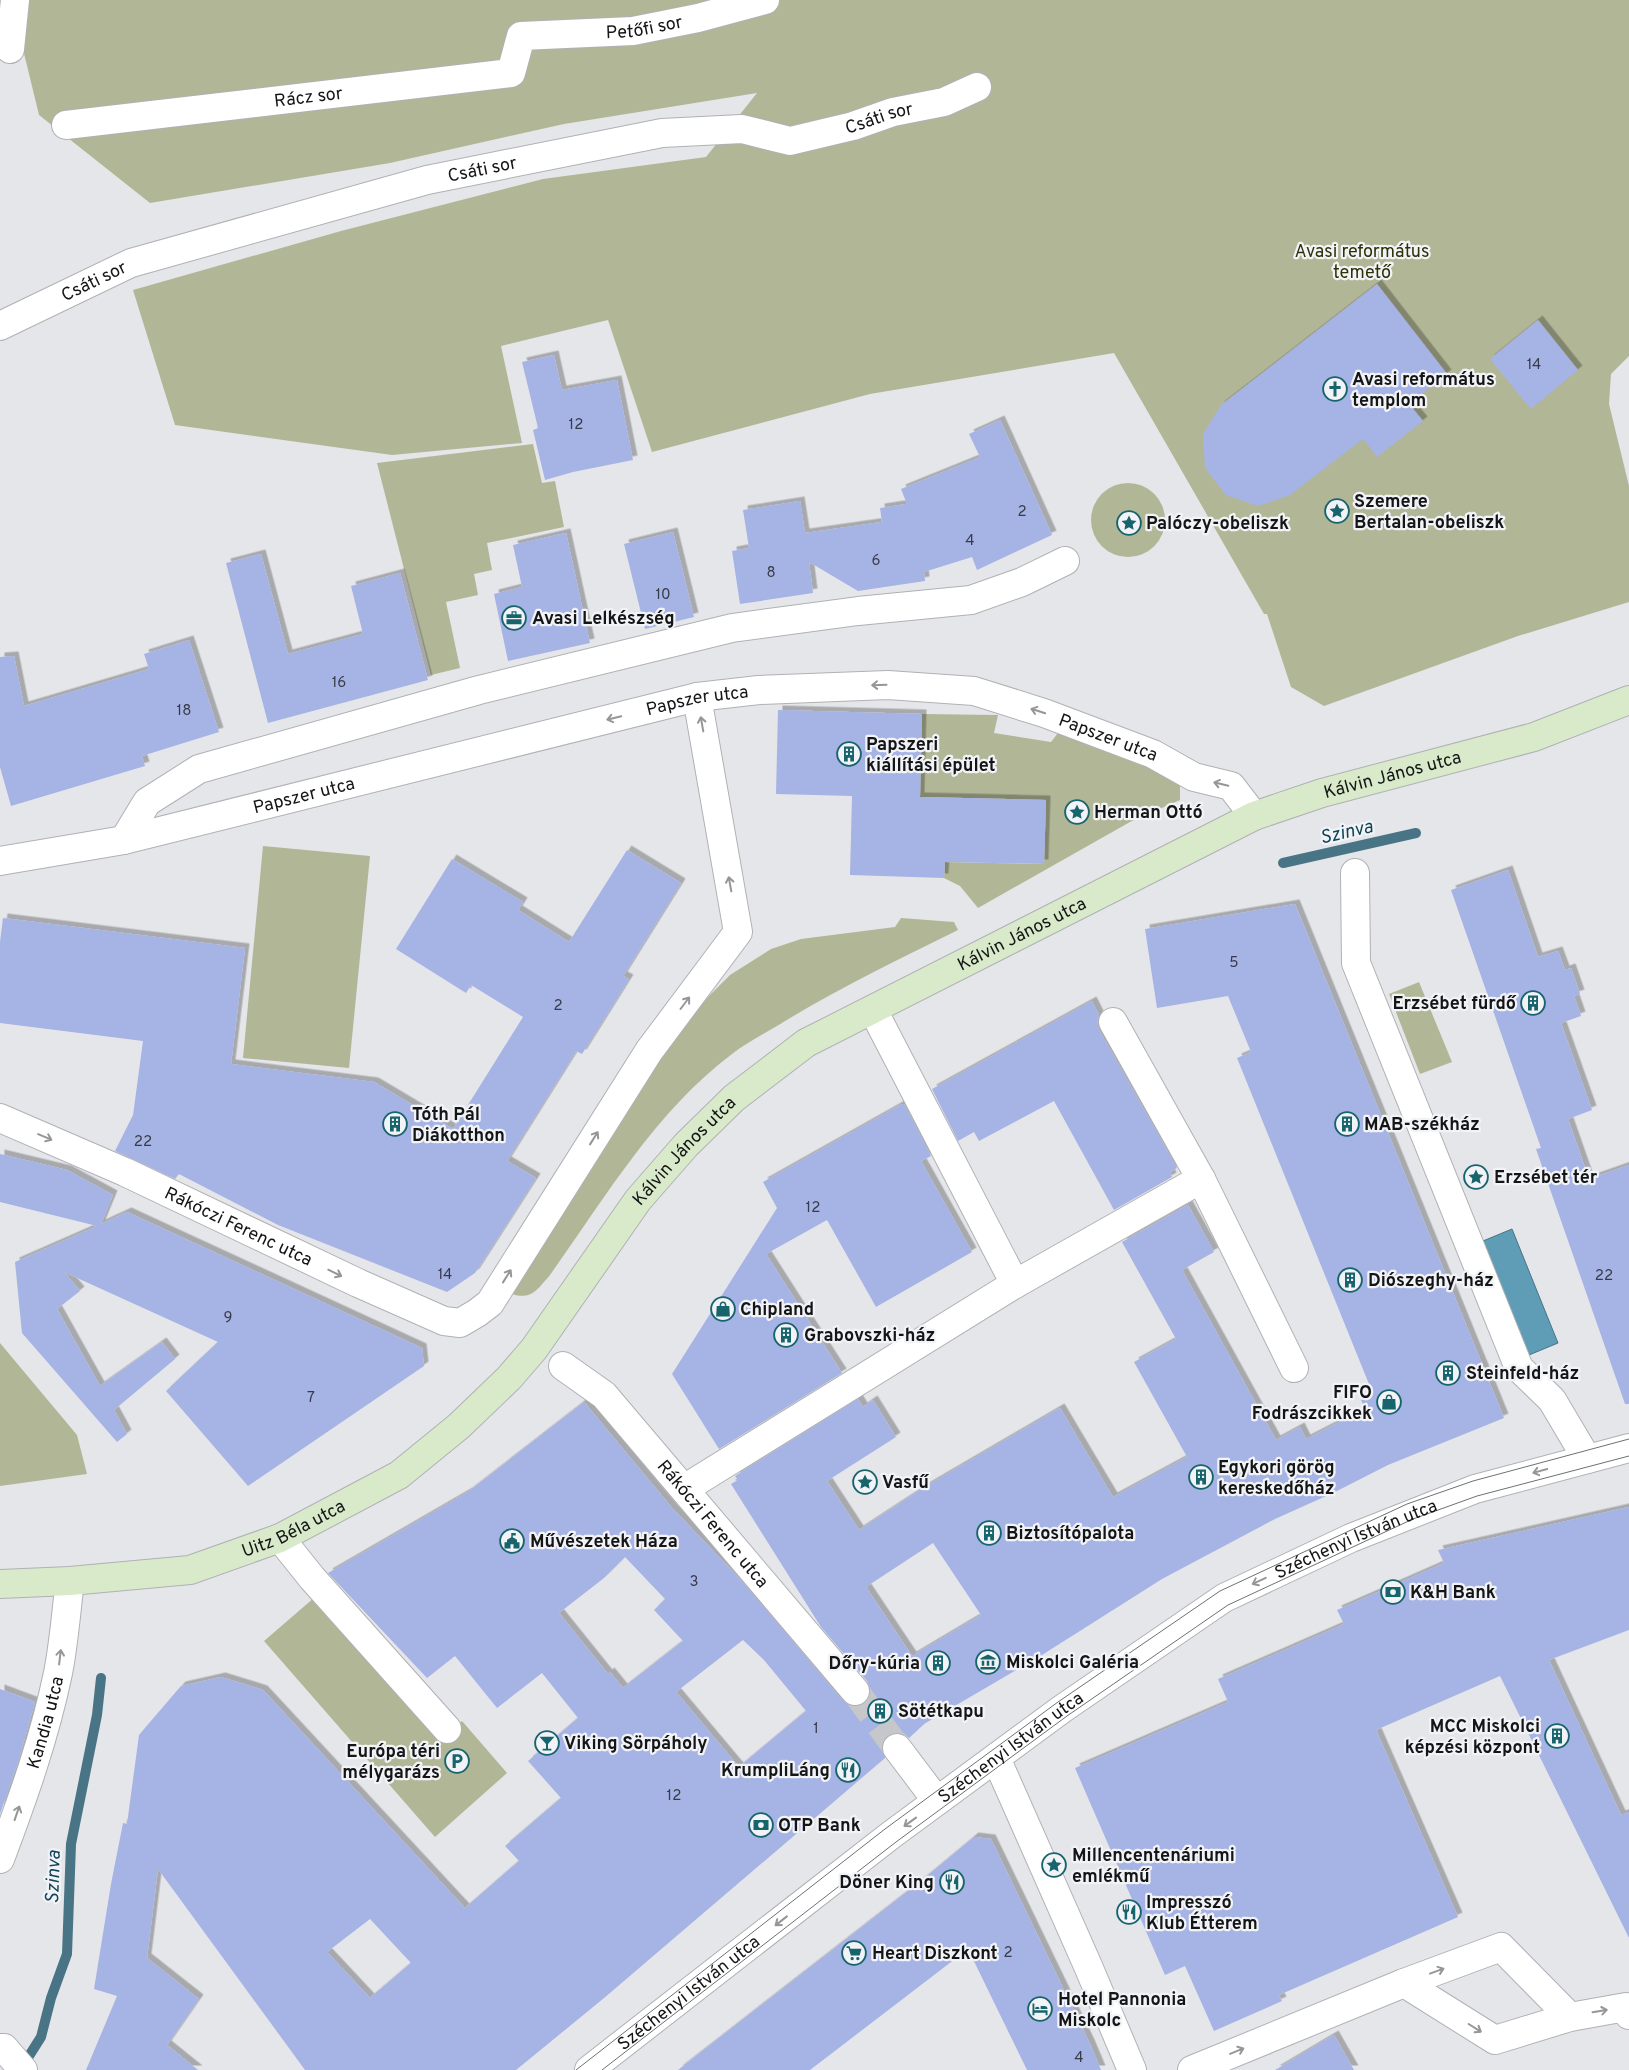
<svg xmlns="http://www.w3.org/2000/svg" width="1629" height="2070" viewBox="0 0 1629 2070" font-family="Overpass,sans-serif">
<style>
.green{fill:#b1b796}
.water{fill:#5f9cb5;stroke:#487485}
.lines{fill:none;stroke-linecap:round;stroke-linejoin:round}
.stream{stroke:#487485;stroke-width:10}
.building{fill:#a6b3e5;fill-rule:evenodd;filter:url(#shadow)}
.street-tunnel{stroke:#c6c7ca;stroke-width:28;stroke-dasharray:28 14;stroke-linecap:butt}
.street-casing{stroke:#b0b1b5;stroke-width:30}
.secondary-casing{stroke:#b0b1b5;stroke-width:30}
.street{stroke:#fff;stroke-width:28}
.secondary{stroke:#d8eac9;stroke-width:28}
.tram{stroke:#6f7072;stroke-width:1}
.oneway{stroke:#959696}
.labels{text-anchor:middle;stroke-width:4.5;stroke-linejoin:round;paint-order:stroke}
.number-label{font-size:15px;fill:#383c4a}
.street-label{font-size:18px;fill:#141516;stroke:#f2f3f7}
.park-label{font-size:18px;fill:#2c3106;stroke:#f2f3f7}
.poi-label{font-size:18px;font-weight:bold;fill:#141516;stroke:#f2f3f7;text-anchor:start}
.water-label{font-size:19px;font-style:italic;fill:#104557;stroke:#f2f3f7}
</style>
<defs>
<filter id="shadow"><feDropShadow dx="4.5" dy="-4.5" stdDeviation="0" flood-color="#0004"/></filter>
</defs>
<rect width="100%" height="100%" fill="#e5e6ea"/>
<!-- green -->
<g class="green">
<polygon points="11,0 1629,0 1629,356 1611,374 1609,404 1629,486 1629,602 1518,636 1324,706 1291,687 1267,614 1264,614 1114,353 870,394 652,452 608,320 501,346 522,443 392,455 175,425 133,290 341,231 543,179 706,157 757,93 564,124 390,163 150,203 39,115"/>
<polygon points="533,444 542,483 555,481 564,527 487,543 492,570 474,574 478,595 446,602 460,668 431,675 377,463"/>
<circle cx="1128" cy="520" r="37"/>
<polygon points="922,714 998,715 994,733 1051,742 1058,733 1155,769 1180,783 1180,800 1130,822 978,908 960,886 944,878 945,862 1044,864 1046,800 920,797"/>
<polygon points="263,846 370,856 349,1068 243,1058"/>
<path d="M901,918l53,4 4,8c-61,30 -123,60 -181,96 -15,9 -31,17 -45,28 -77,58 -127,144 -182,221 -14,16 -19,26 -41,18l175,-272 46,-46 41,-26 30,-10 94,-12z"/>
<polygon points="1419,982 1452,1062 1420,1074 1389,994"/>
<polygon points="0,1343 77,1435 87,1474 0,1486"/>
<polygon points="315,1597 440,1740 462,1721 507,1773 435,1837 264,1641"/>
</g>
<!-- water -->
<polygon class="water" points="1512,1229 1558,1343 1529,1355 1483,1241"/>
<g class="lines">
<!-- stream -->
<g class="stream">
<polyline points="1283,863 1416,833"/>
<polyline points="22,2067 41,2037 51,1998 67,1954 71,1844 97,1715 101,1678"/>
</g>
</g>
<!-- building -->
<g class="building">
<polygon points="1377,284 1447,374 1409,404 1423,421 1377,457 1363,439 1290,495 1258,506 1226,495 1205,468 1203,434 1221,405"/>
<polygon points="1538,320 1578,370 1531,409 1490,359"/>
<polygon points="554,355 562,390 617,380 633,460 573,472 545,480 533,430 538,428 522,362"/>
<polygon points="1000,420 1052,535 977,570 972,557 924,572 925,581 858,591 809,562 813,593 740,604 732,551 749,548 743,510 800,501 805,533 882,522 880,508 907,504 901,489 980,457 969,434"/>
<polygon points="673,532 694,617 645,629 624,544"/>
<polygon points="566,533 590,643 508,661 494,594 522,587 513,545"/>
<polygon points="261,554 288,654 363,634 351,586 400,573 428,680 268,723 226,563"/>
<polygon points="189,640 219,732 142,756 145,766 11,806 0,767 0,657 14,656 24,706 149,669 144,654"/>
<polygon points="778,710 922,714 920,797 1046,800 1044,864 945,862 944,878 850,875 852,796 776,794"/>
<polygon points="627,850 681,883 623,976 629,979 582,1054 576,1051 507,1161 536,1178 475,1273 447,1292 278,1225 179,1174 175,1179 115,1151 133,1115 143,1041 0,1023 0,942 3,918 245,948 231,1064 374,1082 453,1129 523,1017 471,985 466,993 396,949 452,859 523,902 518,910 569,942"/>
<polygon points="1508,870 1538,957 1558,951 1565,970 1571,968 1580,994 1574,996 1581,1016 1561,1023 1592,1110 1568,1119 1589,1179 1629,1165 1629,1404 1625,1404 1536,1149 1541,1148 1451,890"/>
<path d="M1295,904l209,514 -116,47 -55,28 -58,26 -113,60 -120,76 -118,69 -15,14 -6,-5 -7,-1 -8,3 -5,6 -1,8 3,9 -281,240 -88,72h-211l-147,-201 -11,89 52,41 -32,46 31,25h-112l31,-74 -23,-7 17,-105 12,-61 4,1 12,-89 42,-49 40,-9 42,13 202,218 54,-47 -14,-15 56,-48 -33,-37 50,-43 -36,-45 -45,35 -42,-52 -28,22 -99,-105 140,-81 116,-90 88,106 68,71 103,122 6,4 8,1 8,-3 4,-6 1,-8 -3,-8 -46,-54 -90,-143 7,-4 -3,-4 123,-77 5,8 10,-7 23,37 -69,44 32,49 69,-45 132,-77 53,89 74,-40 -53,-95 42,-23 -54,-97 66,-37 26,47 -32,18 94,170 24,-13 6,12 59,-30 -4,-9 12,-6 -136,-336 14,-6 -23,-56 -71,12 -12,-79zM933,1543l48,72 -69,41 -46,-69zM625,1557l40,42 -11,11 29,31 -60,47 -13,-16 -2,2 -49,-61 45,-35zM743,1640l21,20 42,51 -67,56 -63,-75zM370,1919l41,44 -41,35 -43,-46z"/>
<polygon points="1092,1001 1099,1015 1097,1022 1099,1030 1177,1168 1170,1172 1172,1177 1114,1210 1054,1101 979,1141 974,1132 958,1141 932,1089"/>
<polygon points="902,1104 904,1104 931,1156 921,1161 972,1252 876,1307 827,1220 766,1254 842,1373 719,1449 672,1374 777,1208 763,1182"/>
<polygon points="0,1154 67,1170 113,1195 101,1224 127,1212 422,1348 424,1366 248,1486 166,1391 218,1342 64,1272 80,1291 57,1309 100,1386 162,1342 175,1359 114,1410 127,1434 117,1442 22,1333 15,1262 97,1226 0,1202"/>
<polygon points="1629,1507 1629,1630 1549,1660 1621,1815 1629,1812 1629,1938 1500,1676 1376,1730 1458,1917 1279,1995 1282,2001 1214,2031 1185,1966 1165,1975 1075,1768 1228,1702 1218,1679 1344,1624 1337,1610 1444,1563 1438,1550"/>
<polygon points="0,1689 35,1702 18,1762 0,1814"/>
<polygon points="974,1837 991,1839 1090,2044 1101,2070 1027,2070 968,1949 810,2070 678,2070 921,1881"/>
<polygon points="1334,2035 1354,2070 1275,2070"/>
</g>
<g class="lines">
<!-- street-tunnel -->
<polyline class="street-tunnel" points="855,1691 897,1748"/>
<!-- street casing -->
<g class="street-casing">
<g id="street">
<polyline points="10,49 15,0"/>
<path id="s1" d="M66,125l445,-52 10,-37 112,-5 65,-13 67,-18"/>
<path id="s2" d="M0,326l131,-63 296,-83 235,-47 80,-4 48,12 63,-15 40,-14 51,-10 33,-15"/>
<polyline points="124,840 147,802 199,769 479,690 732,628 858,611 971,600 1022,582 1065,561"/>
<path id="s3" d="M0,861l124,-21 573,-143 62,-7 129,-5 86,6 70,22 109,41 41,23 37,9 23,30"/>
<polyline points="1355,873 1356,963 1519,1368 1552,1400 1587,1459"/>
<polyline points="873,1010 1015,1284 1201,1179 1113,1022"/>
<path id="s4" d="M0,1118l125,54 233,111 86,38 16,2 17,-10 13,-10 159,-252 89,-119 -41,-235"/>
<polyline points="1201,1179 1294,1368"/>
<path id="s5" d="M563,1366l41,29 251,296"/>
<polyline points="684,1489 1015,1284"/>
<polyline points="280,1538 312,1578 447,1729"/>
<polyline points="897,1748 937,1801"/>
<polyline points="996,1758 1088,1966 1132,2070"/>
<path id="s6" d="M0,1859c23,-61 45,-123 58,-186 6,-30 8,-61 12,-92"/>
<polyline points="1404,1983 1495,2040 1570,2017"/>
<polyline points="0,2048 4,2048 23,2070"/>
<path id="s7" d="M589,2070l302,-235 171,-126 162,-111 127,-60 124,-49 154,-41"/>
<polyline points="1192,2070 1404,1983 1501,1947 1570,2017 1626,2007 1629,2015"/>
</g>
</g>
<!-- secondary casing -->
<g class="secondary-casing">
<g id="secondary">
<path id="s8" d="M0,1584l70,-3 120,-11 90,-32 119,-63 60,-49 50,-48 25,-29 104,-149 48,-55 48,-47 72,-55 448,-227 68,-23 212,-56 95,-37"/>
</g>
</g>
<!-- street -->
<use href="#street" class="street"/>
<!-- secondary -->
<use href="#secondary" class="secondary"/>
<!-- tram -->
<g class="tram">
<polyline points="576,2070 885,1829 1058,1702 1220,1591 1407,1504 1473,1481 1629,1439"/>
<polyline points="602,2070 896,1842 1067,1716 1228,1605 1413,1519 1477,1496 1629,1456"/>
</g>
</g>
<!-- one-way arrows -->
<defs><path id="oneway-shaft" d="M-6 0H5M1.5-3L5.5 0L1.5 3" fill="none" stroke-width="1.6" stroke-linecap="round" stroke-linejoin="round" transform="scale(1.25)"/></defs>
<g class="oneway">
<use href="#oneway-shaft" transform="translate(879 685) rotate(178)"/>
<use href="#oneway-shaft" transform="translate(1038 711) rotate(-162)"/>
<use href="#oneway-shaft" transform="translate(614 718) rotate(166)"/>
<use href="#oneway-shaft" transform="translate(702 724) rotate(-100)"/>
<use href="#oneway-shaft" transform="translate(1221 784) rotate(-167)"/>
<use href="#oneway-shaft" transform="translate(730 884) rotate(-100)"/>
<use href="#oneway-shaft" transform="translate(685 1003) rotate(-53)"/>
<use href="#oneway-shaft" transform="translate(45 1137) rotate(23)"/>
<use href="#oneway-shaft" transform="translate(594 1138) rotate(-58)"/>
<use href="#oneway-shaft" transform="translate(335 1273) rotate(26)"/>
<use href="#oneway-shaft" transform="translate(507 1276) rotate(-58)"/>
<use href="#oneway-shaft" transform="translate(1540 1471) rotate(165)"/>
<use href="#oneway-shaft" transform="translate(1259 1581) rotate(155)"/>
<use href="#oneway-shaft" transform="translate(60 1657) rotate(-83)"/>
<use href="#oneway-shaft" transform="translate(17 1813) rotate(-71)"/>
<use href="#oneway-shaft" transform="translate(910 1822) rotate(144)"/>
<use href="#oneway-shaft" transform="translate(781 1921) rotate(142)"/>
<use href="#oneway-shaft" transform="translate(1437 1971) rotate(-20)"/>
<use href="#oneway-shaft" transform="translate(1600 2011) rotate(-9)"/>
<use href="#oneway-shaft" transform="translate(1475 2028) rotate(32)"/>
<use href="#oneway-shaft" transform="translate(1237 2051) rotate(-22)"/>
</g>
<!-- icons -->
<defs>
<g id="church-ring" transform="scale(1.25)"><circle r="9.5" fill="#f2f3f7" stroke="#17646d" stroke-width="1.5"/><path d="M-1.2-6h2.4v3.5h3.3v2.4h-3.3V6h-2.4V-.1h-3.3v-2.4h3.3Z" fill="#17646d"/></g>
<g id="sight-ring" transform="scale(1.25)"><circle r="9.5" fill="#f2f3f7" stroke="#17646d" stroke-width="1.5"/><path d="M0-6L1.8-2.2L6-1.7L2.9 1.2L3.7 5.4L0 3.3L-3.7 5.4L-2.9 1.2L-6-1.7L-1.8-2.2Z" fill="#17646d"/></g>
<g id="office-ring" transform="scale(1.25)"><circle r="9.5" fill="#f2f3f7" stroke="#17646d" stroke-width="1.5"/><path d="M-6-3h4V-5.5h4V-3h4V5H-6ZM-1-4.5V-3h2v-1.5ZM-6 0V1H6V0Z" fill="#17646d"/></g>
<g id="building-ring" transform="scale(1.25)"><circle r="9.5" fill="#f2f3f7" stroke="#17646d" stroke-width="1.5"/><path d="M-4-6H4V6H1V3H-1V6H-4ZM-2.5-4.3h1.7v1.8h-1.7ZM.8-4.3h1.7v1.8H.8ZM-2.5-1h1.7V.8h-1.7ZM.8-1h1.7V.8H.8Z" fill="#17646d"/></g>
<g id="shop-ring" transform="scale(1.25)"><circle r="9.5" fill="#f2f3f7" stroke="#17646d" stroke-width="1.5"/><path d="M-5-2.5h2.3a2.7 3.5 0 0 1 5.4 0H5L5.5 6h-11ZM-1.5-2.5h3a1.5 2.3 0 0 0-3 0Z" fill="#17646d"/></g>
<g id="civic-ring" transform="scale(1.25)"><circle r="9.5" fill="#f2f3f7" stroke="#17646d" stroke-width="1.5"/><path d="M-.6-6.5H3V-4.5H.6V-3L4-1V1h2V6H-6V1h2V-1L-.6-3ZM-1.2 2.5V6h2.4V2.5Z" fill="#17646d"/></g>
<g id="bank-ring" transform="scale(1.25)"><circle r="9.5" fill="#f2f3f7" stroke="#17646d" stroke-width="1.5"/><path d="M-6-4H6V4H-6ZM0-2.3a2.3 2.3 0 1 0 0 4.6a2.3 2.3 0 1 0 0-4.6Z" fill="#17646d"/></g>
<g id="museum-ring" transform="scale(1.25)"><circle r="9.5" fill="#f2f3f7" stroke="#17646d" stroke-width="1.5"/><path d="M0-6L6-3V-2H-6V-3ZM-5-1h2V3h-2ZM-1-1h2V3h-2ZM3-1h2V3H3ZM-6 4H6V6H-6Z" fill="#17646d"/></g>
<g id="bar-ring" transform="scale(1.25)"><circle r="9.5" fill="#f2f3f7" stroke="#17646d" stroke-width="1.5"/><path d="M-6-5H6L.8 .8V4.5H3.5V6h-7V4.5H-.8V.8Z" fill="#17646d"/></g>
<g id="parking-ring" transform="scale(1.25)"><circle r="9.5" fill="#f2f3f7" stroke="#17646d" stroke-width="1.5"/><path d="M-3.5-5.5H1a3.5 3.5 0 0 1 0 7H-1V5.5H-3.5ZM-1-3.4V-.6H.8a1.4 1.4 0 0 0 0-2.8Z" fill="#17646d"/></g>
<g id="restaurant-ring" transform="scale(1.25)"><circle r="9.5" fill="#f2f3f7" stroke="#17646d" stroke-width="1.5"/><path d="M-5-6h1v4h1v-4h1v4h1v-4h1v5L-1.5 .5V6h-2V.5L-5-1ZM5-6V6H3V1.5H1.5Q1.5-4 5-6Z" fill="#17646d"/></g>
<g id="supermarket-ring" transform="scale(1.25)"><circle r="9.5" fill="#f2f3f7" stroke="#17646d" stroke-width="1.5"/><path d="M-6-5.5h2.5l.6 2H6L4.5 2H-2.5L-4.4-4H-6ZM-1.5 3.2a1.3 1.3 0 1 0 .1 0ZM3 3.2a1.3 1.3 0 1 0 .1 0Z" fill="#17646d"/></g>
<g id="hotel-ring" transform="scale(1.25)"><circle r="9.5" fill="#f2f3f7" stroke="#17646d" stroke-width="1.5"/><path d="M-6-4.5h1.5V1H6V5H4.5V3h-9V5H-6ZM-4 0a1.8 1.8 0 1 1 3.6 0ZM.5 0V-2.5h3Q6-2.5 6 0Z" fill="#17646d"/></g>
</defs>
<g fill-rule="evenodd">
<use href="#church-ring" x="1335" y="389"/>
<use href="#sight-ring" x="1337" y="511"/>
<use href="#sight-ring" x="1129" y="523"/>
<use href="#office-ring" x="514" y="618"/>
<use href="#building-ring" x="849" y="754"/>
<use href="#sight-ring" x="1077" y="812"/>
<use href="#building-ring" x="1533" y="1003"/>
<use href="#building-ring" x="395" y="1124"/>
<use href="#building-ring" x="1347" y="1124"/>
<use href="#sight-ring" x="1476" y="1177"/>
<use href="#building-ring" x="1350" y="1280"/>
<use href="#shop-ring" x="723" y="1309"/>
<use href="#building-ring" x="786" y="1335"/>
<use href="#building-ring" x="1448" y="1373"/>
<use href="#shop-ring" x="1389" y="1402"/>
<use href="#building-ring" x="1201" y="1477"/>
<use href="#sight-ring" x="865" y="1482"/>
<use href="#building-ring" x="989" y="1533"/>
<use href="#civic-ring" x="512" y="1541"/>
<use href="#bank-ring" x="1393" y="1592"/>
<use href="#museum-ring" x="988" y="1662"/>
<use href="#building-ring" x="938" y="1663"/>
<use href="#building-ring" x="880" y="1711"/>
<use href="#building-ring" x="1557" y="1736"/>
<use href="#bar-ring" x="547" y="1743"/>
<use href="#parking-ring" x="457" y="1761"/>
<use href="#restaurant-ring" x="848" y="1770"/>
<use href="#bank-ring" x="761" y="1825"/>
<use href="#sight-ring" x="1054" y="1865"/>
<use href="#restaurant-ring" x="952" y="1882"/>
<use href="#restaurant-ring" x="1129" y="1912"/>
<use href="#supermarket-ring" x="854" y="1953"/>
<use href="#hotel-ring" x="1040" y="2009"/>
</g>
<g class="labels">
<!-- number labels -->
<g class="number-label">
<text x="1534" y="369">14</text>
<text x="576" y="429">12</text>
<text x="1022" y="516">2</text>
<text x="970" y="545">4</text>
<text x="876" y="565">6</text>
<text x="771" y="577">8</text>
<text x="663" y="599">10</text>
<text x="339" y="687">16</text>
<text x="184" y="715">18</text>
<text x="1234" y="967">5</text>
<text x="558" y="1010">2</text>
<text x="143" y="1146">22</text>
<text x="813" y="1212">12</text>
<text x="445" y="1279">14</text>
<text x="1604" y="1280">22</text>
<text x="228" y="1322">9</text>
<text x="311" y="1402">7</text>
<text x="694" y="1586">3</text>
<text x="816" y="1733">1</text>
<text x="674" y="1800">12</text>
<text x="1008" y="1957">2</text>
<text x="1079" y="2062">4</text>
</g>
<!-- street labels -->
<g class="street-label">
<text dy="6" stroke="none"><textPath href="#s1" startOffset="610">Petőfi sor</textPath></text>
<text dy="6" stroke="none"><textPath href="#s1" startOffset="244">Rácz sor</textPath></text>
<text dy="6" stroke="none"><textPath href="#s2" startOffset="914">Csáti sor</textPath></text>
<text dy="6" stroke="none"><textPath href="#s2" startOffset="509">Csáti sor</textPath></text>
<text dy="6" stroke="none"><textPath href="#s2" startOffset="104">Csáti sor</textPath></text>
<text dy="6" stroke="none"><textPath href="#s3" startOffset="716">Papszer utca</textPath></text>
<text dy="6" stroke="none"><textPath href="#s3" startOffset="1136">Papszer utca</textPath></text>
<text dy="6" stroke="none"><textPath href="#s8" startOffset="1665">Kálvin János utca</textPath></text>
<text dy="6" stroke="none"><textPath href="#s3" startOffset="311">Papszer utca</textPath></text>
<text dy="6" stroke="none"><textPath href="#s8" startOffset="1260">Kálvin János utca</textPath></text>
<text dy="6" stroke="none"><textPath href="#s8" startOffset="855">Kálvin János utca</textPath></text>
<text dy="6" stroke="none"><textPath href="#s4" startOffset="262">Rákóczi Ferenc utca</textPath></text>
<text dy="6" stroke="none"><textPath href="#s5" startOffset="219">Rákóczi Ferenc utca</textPath></text>
<text dy="6" stroke="none"><textPath href="#s8" startOffset="302">Uitz Béla utca</textPath></text>
<text dy="6" stroke="none"><textPath href="#s7" startOffset="936">Széchenyi István utca</textPath></text>
<text dy="6" stroke="none"><textPath href="#s6" startOffset="144">Kandia utca</textPath></text>
<text dy="6" stroke="none"><textPath href="#s7" startOffset="531">Széchenyi István utca</textPath></text>
<text dy="6" stroke="none"><textPath href="#s7" startOffset="126">Széchenyi István utca</textPath></text>
</g>
<!-- park labels -->
<g class="park-label">
<text x="1362" y="257">Avasi református<tspan x="1362" dy="21">temető</tspan></text>
</g>
<!-- poi labels -->
<g class="poi-label">
<text x="1352" y="385">Avasi református<tspan x="1352" dy="21">templom</tspan></text>
<text x="1354" y="507">Szemere<tspan x="1354" dy="21">Bertalan-obeliszk</tspan></text>
<text x="1146" y="529">Palóczy-obeliszk</text>
<text x="532" y="624">Avasi Lelkészség</text>
<text x="866" y="750">Papszeri<tspan x="866" dy="21">kiállítási épület</tspan></text>
<text x="1094" y="818">Herman Ottó</text>
<text x="1516" y="1009" text-anchor="end">Erzsébet fürdő</text>
<text x="412" y="1120">Tóth Pál<tspan x="412" dy="21">Diákotthon</tspan></text>
<text x="1364" y="1130">MAB-székház</text>
<text x="1494" y="1183">Erzsébet tér</text>
<text x="1368" y="1286">Diószeghy-ház</text>
<text x="740" y="1315">Chipland</text>
<text x="804" y="1341">Grabovszki-ház</text>
<text x="1466" y="1379">Steinfeld-ház</text>
<text x="1372" y="1398" text-anchor="end">FIFO<tspan x="1372" dy="21">Fodrászcikkek</tspan></text>
<text x="1218" y="1473">Egykori görög<tspan x="1218" dy="21">kereskedőház</tspan></text>
<text x="882" y="1488">Vasfű</text>
<text x="1006" y="1539">Biztosítópalota</text>
<text x="530" y="1547">Művészetek Háza</text>
<text x="1410" y="1598">K&amp;H Bank</text>
<text x="1006" y="1668">Miskolci Galéria</text>
<text x="920" y="1669" text-anchor="end">Dőry-kúria</text>
<text x="898" y="1717">Sötétkapu</text>
<text x="1540" y="1732" text-anchor="end">MCC Miskolci<tspan x="1540" dy="21">képzési központ</tspan></text>
<text x="564" y="1749">Viking Sörpáholy</text>
<text x="440" y="1757" text-anchor="end">Európa téri<tspan x="440" dy="21">mélygarázs</tspan></text>
<text x="830" y="1776" text-anchor="end">KrumpliLáng</text>
<text x="778" y="1831">OTP Bank</text>
<text x="1072" y="1861">Millencentenáriumi<tspan x="1072" dy="21">emlékmű</tspan></text>
<text x="934" y="1888" text-anchor="end">Döner King</text>
<text x="1146" y="1908">Impresszó<tspan x="1146" dy="21">Klub Étterem</tspan></text>
<text x="872" y="1959">Heart Diszkont</text>
<text x="1058" y="2005">Hotel Pannonia<tspan x="1058" dy="21">Miskolc</tspan></text>
</g>
<!-- water labels -->
<g class="water-label">
<text transform="translate(1346 831) rotate(-13)" y="7">Szinva</text>
<text transform="translate(52 1877) rotate(-88)" y="7">Szinva</text>
</g>
</g>
</svg>
